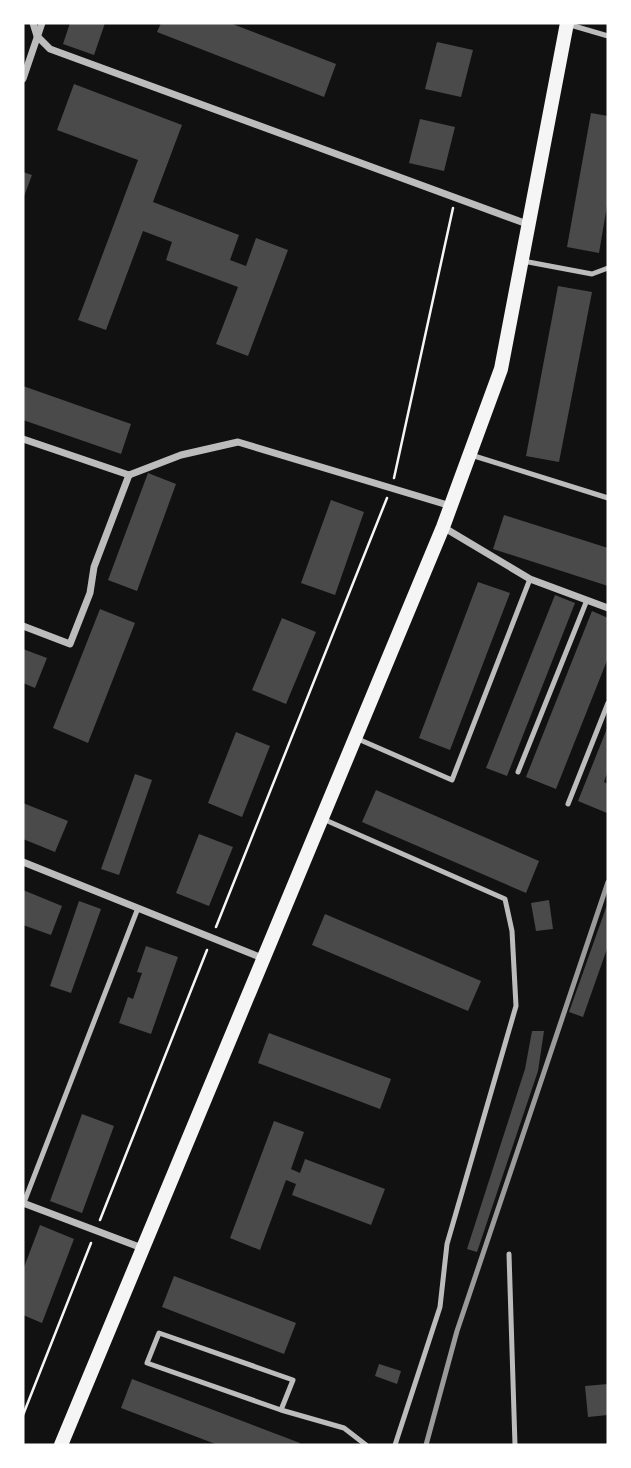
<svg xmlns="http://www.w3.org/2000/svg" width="631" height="1468" viewBox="0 0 631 1468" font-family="Roboto,sans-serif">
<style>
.building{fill:#4a4a4a}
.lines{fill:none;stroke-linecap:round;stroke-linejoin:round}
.path{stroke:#f5f5f5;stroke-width:2.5}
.service{stroke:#bcbcbc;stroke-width:5}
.minor{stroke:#bcbcbc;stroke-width:7}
.secondary{stroke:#f5f5f5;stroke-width:14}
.rail{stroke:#9a9a9a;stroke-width:5}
</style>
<rect width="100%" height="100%" fill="#111"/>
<!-- building -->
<g class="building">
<polygon points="70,23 105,23 94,55 63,44"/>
<polygon points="161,23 230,23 336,64 324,97 157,32"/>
<polygon points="437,42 473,50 461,97 425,89"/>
<polygon points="74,84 182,125 153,202 239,235 230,260 246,266 256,238 288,250 248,356 216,344 238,287 166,260 172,242 143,231 106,330 78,320 138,160 57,130"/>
<polygon points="591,113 608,116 608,200 599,253 567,247"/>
<polygon points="420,119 455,127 444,171 409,163"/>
<polygon points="23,172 32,175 23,199"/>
<polygon points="558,286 592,292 559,462 526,456"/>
<polygon points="23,386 131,424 121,454 23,420"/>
<polygon points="148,473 176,484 137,591 108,580"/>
<polygon points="331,500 364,512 335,595 301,583"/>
<polygon points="504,515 608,548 608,586 493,549"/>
<polygon points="478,582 510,593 450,750 419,738"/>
<polygon points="555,595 575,603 507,776 486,768"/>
<polygon points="100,609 135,623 88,743 53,728"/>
<polygon points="592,611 608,618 608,658 556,789 526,777"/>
<polygon points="282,618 316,632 286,704 252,690"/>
<polygon points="23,649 47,658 35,688 23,683"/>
<polygon points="608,726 608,770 604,782 608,784 607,813 578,801"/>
<polygon points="236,732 270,746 242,817 208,803"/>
<polygon points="135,774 152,780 119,875 101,869"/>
<polygon points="376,790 539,861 526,893 362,822"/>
<polygon points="23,803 68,821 55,852 23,839"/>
<polygon points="199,834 233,847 209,906 176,893"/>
<polygon points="23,890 62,906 51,935 23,925"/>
<polygon points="549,900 553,929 536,931 531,903"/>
<polygon points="79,901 101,909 71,993 50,986"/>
<polygon points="608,902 608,946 583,1017 569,1012"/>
<polygon points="325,914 481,981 468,1011 312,945"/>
<polygon points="146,946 178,957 151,1034 119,1023 128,997 133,999 142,973 137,972"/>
<polygon points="532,1031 544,1031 538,1071 477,1252 467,1249 525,1069"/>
<polygon points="269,1033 391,1079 380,1109 258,1063"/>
<polygon points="82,1114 114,1126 82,1213 50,1201"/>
<polygon points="274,1121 304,1132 291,1169 300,1173 305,1159 385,1189 371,1225 292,1195 296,1184 286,1180 260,1250 230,1238"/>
<polygon points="40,1225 74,1239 42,1323 23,1315 23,1270"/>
<polygon points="174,1276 296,1323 284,1354 162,1307"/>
<polygon points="379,1364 401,1371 397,1384 375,1376"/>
<polygon points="132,1379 300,1443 299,1445 218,1445 121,1408"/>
<polygon points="608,1384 608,1415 588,1417 585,1386"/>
</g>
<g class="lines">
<!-- path -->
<g class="path">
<polyline points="394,478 453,208"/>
<polyline points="216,927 387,498"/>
<polyline points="100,1220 207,950"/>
<polyline points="23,1415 91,1243"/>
</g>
<!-- service -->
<g class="service">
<polyline points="567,24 608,36"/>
<polyline points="523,261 592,274 608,268"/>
<polyline points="471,455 608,498"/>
<polyline points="358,739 452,780 530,579"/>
<polyline points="518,772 587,600"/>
<polyline points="568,804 608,703"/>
<polyline points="323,819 505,899 512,931 516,1006 447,1244 440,1307 395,1445"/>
<polyline points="23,1205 138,908"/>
<polyline points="509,1254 515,1445"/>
<polyline points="281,1410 293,1380 159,1333 147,1363 281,1410 344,1428 366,1445"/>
</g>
<!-- minor -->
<g class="minor">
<polyline points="33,23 37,36 50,49 530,225"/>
<polyline points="23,79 42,23"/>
<polyline points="23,439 129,475 181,455 238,442 451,506"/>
<polyline points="443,527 530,579 608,608"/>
<polyline points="23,626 70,644 90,593 94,567 129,475"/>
<polyline points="23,862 262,958"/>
<polyline points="23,1203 142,1248"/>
</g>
<!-- secondary -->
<polyline class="secondary" points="61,1445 443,527 501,369 567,23"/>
<!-- rail -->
<polyline class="rail" points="426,1445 457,1331 608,882"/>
</g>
<!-- border -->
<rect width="631" height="1468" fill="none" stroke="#ffffff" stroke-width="49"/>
</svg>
